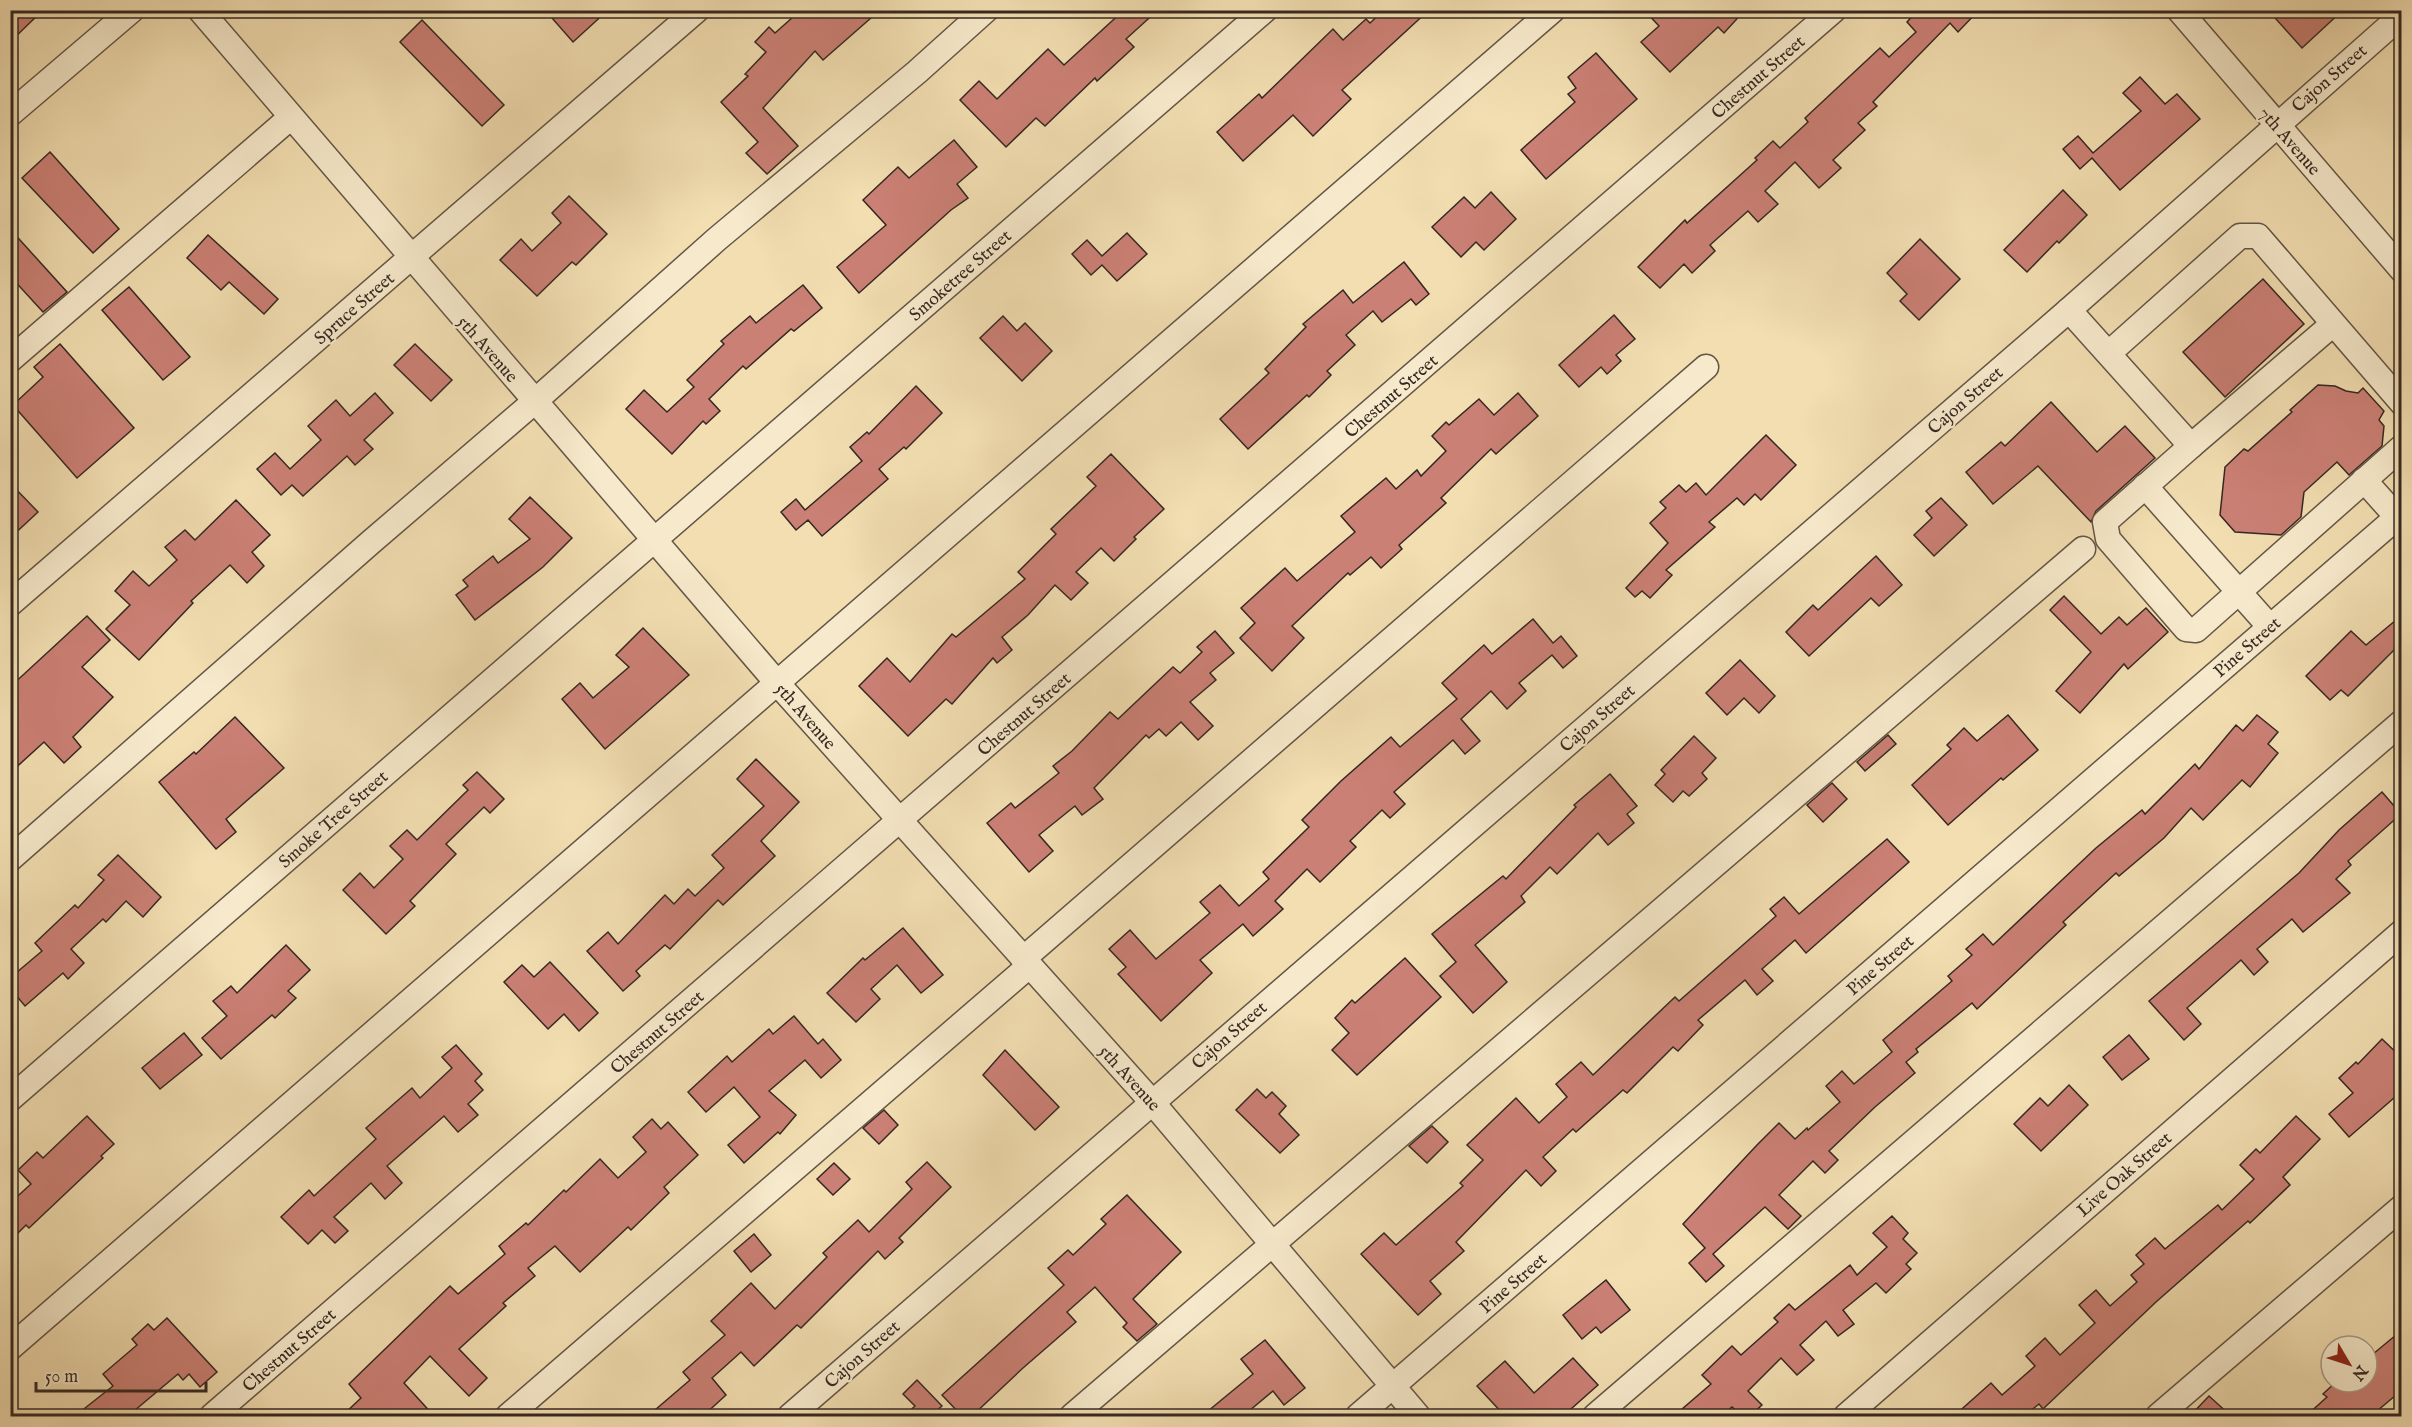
<svg xmlns="http://www.w3.org/2000/svg" width="2412" height="1427" viewBox="0 0 2412 1427" font-family="'IM FELL English',serif">
<style>
.building{fill:#cb8075;stroke:#352822;stroke-width:1.5}
.lines{fill:none;stroke-linecap:round;stroke-linejoin:round}
.minor-casing{stroke:#645646;stroke-width:27}
.minor{stroke:#f7eacc;stroke-width:24}
.labels{text-anchor:middle;stroke-width:4.5;stroke-linejoin:round;paint-order:stroke}
.street-label{font-size:18px;fill:#352822;stroke:#f7eacc}
</style>
<rect width="100%" height="100%" fill="#f2deb1"/>
<filter id="stains"><feTurbulence type="fractalNoise" baseFrequency=".00333" numOctaves="4"/><feColorMatrix values="0 0 0 0 .2 0 0 0 0 .09 0 0 0 0 .02 0 0 0 .5 -.17"/></filter>
<radialGradient id="worn" r=".72"><stop offset=".6" stop-color="#630" stop-opacity="0"/><stop offset="1" stop-color="#630" stop-opacity=".3"/></radialGradient>
<!-- building -->
<g class="building">
<polygon points="10,10 43,10 10,42"/>
<polygon points="545,10 608,10 573,42"/>
<polygon points="801,10 880,10 823,60 815,51 763,108 798,146 767,174 746,153 758,142 721,102 748,76 745,74 766,52 755,42 769,27 775,33"/>
<polygon points="1124,10 1158,10 1126,39 1134,47 1097,81 1095,78 1045,126 1036,118 1006,147 960,100 979,81 997,99 1048,49 1064,65"/>
<polygon points="1384,10 1429,10 1342,90 1351,99 1313,136 1293,115 1243,161 1217,132 1259,94 1262,98 1333,29 1343,40 1366,19 1370,23"/>
<polygon points="1644,10 1745,10 1724,33 1718,27 1670,72 1641,42 1659,26"/>
<polygon points="1918,10 1979,10 1958,32 1950,23 1873,102 1877,106 1858,123 1865,130 1833,160 1841,168 1819,188 1795,162 1765,191 1778,204 1758,222 1748,211 1710,245 1715,251 1692,273 1684,264 1660,288 1638,267 1685,220 1687,223 1757,160 1755,158 1773,141 1780,148 1808,122 1805,118 1880,48 1889,57 1916,32 1907,22"/>
<polygon points="2268,10 2343,10 2302,48"/>
<polygon points="422,20 504,105 482,126 400,42"/>
<polygon points="1596,53 1637,99 1546,179 1521,150 1575,102 1568,94 1576,88 1568,77"/>
<polygon points="2140,77 2165,104 2177,94 2200,119 2120,190 2092,158 2080,169 2063,149 2078,136 2093,153 2141,111 2123,93"/>
<polygon points="954,140 977,167 957,184 968,198 951,210 859,293 837,267 886,225 863,200 898,167 909,178"/>
<polygon points="50,152 119,229 93,253 22,178"/>
<polygon points="2063,190 2087,215 2059,243 2057,241 2027,272 2004,250"/>
<polygon points="1491,192 1516,219 1484,250 1476,242 1461,257 1432,227 1464,197 1475,208"/>
<polygon points="569,196 607,234 576,265 572,262 537,296 500,260 521,239 532,251 561,223 552,213"/>
<polygon points="10,229 67,292 43,312 10,276"/>
<polygon points="1127,233 1147,254 1117,281 1102,265 1091,275 1072,254 1087,240 1102,256"/>
<polygon points="208,235 278,299 264,314 229,282 221,290 187,258"/>
<polygon points="1920,239 1960,279 1919,320 1900,301 1907,294 1887,273"/>
<polygon points="1404,262 1429,294 1416,305 1411,299 1382,322 1373,311 1346,335 1355,345 1327,371 1331,375 1309,397 1307,395 1248,449 1220,419 1269,373 1265,369 1306,327 1303,324 1343,290 1353,303"/>
<polygon points="2263,279 2304,324 2225,397 2183,352"/>
<polygon points="803,285 822,308 794,331 791,329 746,369 743,366 709,399 720,411 706,424 703,421 672,454 626,409 644,390 667,412 694,387 687,380 724,344 721,341 750,316 756,323"/>
<polygon points="129,287 190,357 163,380 102,310"/>
<polygon points="1614,315 1635,339 1616,355 1621,361 1607,374 1601,367 1579,387 1559,365"/>
<polygon points="1003,316 1017,331 1025,323 1052,351 1022,381 980,338"/>
<polygon points="60,344 134,428 77,478 13,405 43,377 34,367"/>
<polygon points="415,344 452,380 431,401 394,365"/>
<polygon points="2318,385 2335,386 2346,391 2358,393 2363,388 2384,411 2379,420 2384,426 2382,446 2349,475 2337,462 2304,492 2301,517 2281,535 2235,532 2220,515 2225,467 2244,449 2248,451 2292,412 2290,410"/>
<polygon points="916,386 942,413 906,449 904,447 879,469 888,479 822,536 808,520 796,530 781,512 796,499 805,510 862,461 850,447 867,432 869,434"/>
<polygon points="375,393 393,413 364,440 373,449 355,465 347,456 303,496 292,485 281,495 257,469 275,453 290,469 321,440 308,426 336,400 350,416"/>
<polygon points="1518,393 1538,416 1496,454 1491,449 1441,498 1446,503 1399,545 1402,549 1381,568 1371,557 1350,575 1348,573 1292,626 1304,638 1272,671 1240,638 1255,623 1241,608 1285,568 1297,581 1355,532 1341,516 1386,478 1396,489 1417,470 1421,476 1446,451 1432,436 1446,422 1449,425 1479,399 1494,415"/>
<polygon points="2051,402 2097,452 2125,426 2155,458 2096,511 2091,522 2038,466 1993,504 1966,472 2001,442 2005,446"/>
<polygon points="1766,435 1796,465 1761,500 1755,494 1744,505 1737,498 1709,522 1715,527 1666,570 1672,575 1650,598 1642,591 1635,597 1626,588 1668,543 1650,523 1666,508 1660,502 1679,485 1686,492 1696,483 1706,495"/>
<polygon points="1111,454 1164,509 1134,537 1136,539 1114,561 1101,548 1076,572 1088,583 1071,600 1055,585 1028,615 1002,637 1012,650 997,663 993,658 952,704 946,699 908,736 859,686 887,658 910,682 952,634 956,637 1025,579 1018,572 1056,534 1051,529 1096,486 1087,477"/>
<polygon points="10,483 38,512 10,538"/>
<polygon points="530,497 572,538 543,567 475,620 456,595 468,586 463,580 493,556 498,563 530,539 509,519"/>
<polygon points="1941,498 1967,525 1934,556 1914,535 1932,518 1926,511"/>
<polygon points="236,500 270,535 252,552 264,566 247,583 230,565 191,601 193,603 139,660 106,629 130,605 115,591 133,571 149,586 177,560 165,547 185,530 195,540"/>
<polygon points="1876,556 1902,585 1879,606 1871,598 1809,656 1786,632 1813,605 1818,610"/>
<polygon points="2064,596 2101,634 2119,617 2127,625 2146,608 2168,632 2128,669 2124,664 2080,713 2056,691 2091,652 2050,610"/>
<polygon points="2402,615 2402,642 2348,696 2341,690 2330,700 2306,676 2351,631 2366,645"/>
<polygon points="87,616 110,640 82,667 113,697 73,737 81,747 64,763 44,742 10,773 10,687"/>
<polygon points="1533,619 1553,643 1561,636 1577,656 1563,668 1552,655 1519,683 1526,691 1507,709 1491,691 1461,719 1480,741 1465,754 1453,740 1394,792 1405,804 1390,818 1382,810 1350,841 1356,847 1320,882 1307,869 1275,901 1283,909 1253,936 1243,924 1200,960 1212,973 1161,1021 1118,974 1126,967 1109,949 1130,930 1156,959 1210,913 1200,902 1220,885 1239,906 1269,879 1263,872 1309,827 1302,820 1341,781 1391,737 1400,747 1457,699 1442,683 1484,645 1492,654"/>
<polygon points="643,628 689,675 605,749 562,699 580,683 593,698 629,667 616,655"/>
<polygon points="1215,631 1234,653 1210,673 1216,680 1190,702 1213,726 1198,740 1181,722 1166,736 1159,729 1149,738 1146,735 1094,788 1103,799 1082,815 1075,806 1039,835 1053,851 1029,872 987,823 1011,803 1015,808 1059,773 1053,766 1072,751 1110,712 1118,719 1173,667 1180,673 1202,652 1197,647"/>
<polygon points="1740,660 1775,696 1759,713 1744,698 1727,715 1706,693"/>
<polygon points="2008,715 2038,750 2003,780 2001,778 1948,825 1912,785 1951,749 1947,745 1964,728 1977,741"/>
<polygon points="2257,715 2278,732 2268,744 2278,753 2250,787 2242,780 2203,820 2191,808 2164,838 2119,876 2116,873 2063,922 2066,925 1977,1009 1972,1003 1916,1049 1918,1052 1906,1062 1915,1073 1875,1107 1829,1151 1838,1160 1825,1173 1813,1161 1779,1195 1801,1216 1788,1229 1765,1207 1713,1254 1724,1266 1706,1282 1689,1263 1705,1248 1683,1224 1757,1145 1779,1123 1795,1139 1807,1128 1808,1130 1840,1102 1826,1086 1842,1071 1854,1084 1892,1052 1883,1040 1952,981 1948,976 1972,955 1966,949 1983,934 1993,945 2096,848 2142,810 2145,814 2195,764 2199,769 2236,725 2243,731"/>
<polygon points="235,717 284,768 226,819 236,832 216,849 159,782 194,752 196,754"/>
<polygon points="1888,735 1896,744 1865,771 1857,762"/>
<polygon points="1694,736 1716,758 1702,773 1707,779 1689,796 1683,791 1673,802 1655,785 1665,774 1661,770"/>
<polygon points="756,759 799,802 761,841 775,856 723,905 718,900 670,949 665,945 636,971 640,976 623,991 587,951 608,932 618,944 665,895 674,904 688,889 695,896 724,868 712,855 764,806 737,779"/>
<polygon points="477,772 504,799 490,813 484,807 446,844 456,854 410,901 415,906 386,934 343,890 360,873 374,888 403,859 390,846 407,830 417,840 468,790 463,785"/>
<polygon points="1610,774 1637,806 1627,814 1634,823 1608,845 1598,833 1557,874 1550,867 1521,896 1525,902 1475,945 1507,982 1473,1013 1440,976 1456,962 1432,934 1503,876 1506,879 1576,807 1574,805"/>
<polygon points="1832,783 1847,799 1823,822 1807,805"/>
<polygon points="2382,792 2401,814 2348,861 2351,865 2336,879 2350,893 2303,932 2292,919 2257,949 2268,962 2254,975 2241,960 2187,1008 2201,1024 2184,1040 2149,1001 2299,873 2339,830"/>
<polygon points="1887,839 1909,862 1806,953 1795,940 1762,969 1773,981 1757,995 1745,980 1698,1020 1703,1025 1678,1051 1673,1047 1627,1093 1623,1090 1576,1132 1573,1129 1543,1157 1556,1171 1541,1186 1526,1170 1456,1242 1464,1251 1430,1281 1441,1294 1418,1315 1361,1254 1384,1233 1396,1245 1463,1186 1460,1183 1483,1160 1467,1145 1516,1098 1539,1123 1567,1097 1556,1084 1581,1062 1593,1075 1675,997 1679,1001 1776,916 1770,909 1784,897 1799,914"/>
<polygon points="118,855 161,897 143,917 126,901 106,922 103,919 71,949 84,963 68,979 63,973 25,1006 10,988 10,978 42,951 35,943 75,905 78,908 104,880 98,875"/>
<polygon points="903,928 943,975 921,993 897,965 871,989 880,999 856,1022 827,993 863,958 865,960"/>
<polygon points="286,945 310,970 288,991 296,998 275,1018 272,1015 221,1059 202,1038 227,1016 213,1001 231,986 237,993"/>
<polygon points="1405,958 1441,997 1357,1075 1332,1050 1349,1033 1335,1018 1352,1000 1355,1003"/>
<polygon points="550,962 598,1013 579,1031 564,1014 548,1029 504,982 522,965 534,977"/>
<polygon points="794,1016 818,1044 823,1039 841,1060 821,1078 805,1060 769,1091 796,1115 780,1134 778,1132 744,1163 728,1145 760,1117 734,1087 706,1112 688,1092 727,1056 732,1062 769,1029 773,1034"/>
<polygon points="184,1033 202,1055 160,1089 142,1068"/>
<polygon points="2129,1035 2149,1059 2122,1080 2103,1057"/>
<polygon points="2382,1039 2402,1058 2402,1091 2349,1137 2329,1114 2353,1093 2339,1078 2356,1062 2358,1064"/>
<polygon points="456,1045 482,1074 475,1081 483,1090 468,1104 478,1115 458,1132 444,1116 387,1166 402,1183 385,1199 371,1183 334,1217 348,1231 335,1243 322,1230 308,1244 281,1217 309,1190 314,1196 376,1139 366,1128 412,1088 420,1098 452,1068 442,1057"/>
<polygon points="1005,1050 1059,1107 1035,1130 983,1075"/>
<polygon points="2069,1085 2088,1105 2041,1151 2014,1124 2040,1098 2048,1106"/>
<polygon points="1257,1089 1266,1098 1272,1092 1286,1106 1279,1114 1299,1135 1280,1153 1236,1110"/>
<polygon points="884,1110 898,1125 879,1144 863,1128"/>
<polygon points="87,1116 114,1144 101,1156 103,1158 29,1228 26,1225 10,1241 10,1203 31,1184 18,1170 37,1152 43,1158"/>
<polygon points="2296,1116 2320,1139 2283,1177 2290,1185 2250,1223 2248,1221 2156,1302 2043,1409 2039,1404 2024,1416 1954,1416 1991,1383 2002,1395 2035,1366 2026,1356 2045,1338 2060,1355 2095,1323 2079,1305 2096,1290 2110,1306 2137,1282 2131,1275 2144,1264 2136,1255 2155,1238 2165,1249 2218,1205 2222,1210 2254,1179 2240,1165 2256,1149 2260,1153"/>
<polygon points="652,1119 661,1129 668,1122 698,1155 664,1187 669,1193 631,1230 628,1227 580,1272 555,1246 528,1268 535,1276 503,1303 506,1306 459,1349 487,1378 469,1396 430,1356 404,1383 434,1416 342,1416 361,1398 349,1384 450,1286 458,1294 505,1254 499,1246 526,1223 528,1225 564,1190 566,1192 600,1159 618,1178 646,1152 633,1137"/>
<polygon points="1432,1126 1448,1142 1427,1163 1409,1146"/>
<polygon points="927,1162 951,1187 899,1238 903,1242 885,1259 878,1251 801,1328 797,1325 754,1366 741,1352 712,1378 726,1395 703,1416 648,1416 690,1380 683,1372 725,1335 711,1321 751,1283 775,1309 827,1257 823,1253 858,1220 869,1232 912,1189 906,1182"/>
<polygon points="834,1163 850,1179 833,1195 817,1179"/>
<polygon points="1127,1195 1181,1252 1133,1299 1157,1324 1137,1341 1123,1327 1127,1323 1095,1287 1067,1312 1076,1322 1023,1368 972,1416 962,1416 942,1395 1064,1285 1048,1268 1068,1250 1073,1255 1106,1224 1101,1219"/>
<polygon points="1892,1216 1908,1233 1903,1239 1917,1253 1906,1264 1911,1269 1886,1293 1876,1283 1843,1310 1854,1324 1838,1336 1826,1321 1800,1345 1814,1360 1797,1375 1781,1358 1748,1391 1762,1405 1750,1416 1742,1416 1732,1407 1721,1416 1674,1416 1711,1384 1702,1375 1732,1346 1741,1355 1778,1322 1774,1318 1789,1304 1795,1310 1850,1265 1857,1275 1887,1247 1873,1233"/>
<polygon points="754,1234 771,1255 751,1272 734,1251"/>
<polygon points="1606,1280 1630,1310 1601,1333 1596,1327 1582,1339 1563,1315"/>
<polygon points="167,1318 217,1372 200,1387 189,1374 183,1380 178,1374 128,1416 75,1416 113,1386 103,1374 137,1345 132,1339 148,1324 154,1330"/>
<polygon points="2402,1330 2402,1390 2371,1416 2306,1416 2327,1397 2323,1394 2336,1382 2367,1382 2367,1359"/>
<polygon points="1265,1340 1305,1388 1284,1405 1273,1391 1243,1416 1202,1416 1253,1374 1241,1359"/>
<polygon points="1573,1358 1598,1385 1563,1416 1505,1416 1477,1386 1505,1361 1534,1393"/>
<polygon points="917,1380 942,1406 931,1416 904,1416 915,1406 903,1394"/>
<polygon points="2209,1396 2231,1416 2190,1416"/>
</g>
<g class="lines">
<!-- minor casing -->
<g class="minor-casing">
<g id="minor">
<polyline points="200,10 778,684 1152,1102 1418,1416"/>
<polyline points="2179,10 2402,270"/>
<polyline points="10,114 132,10"/>
<polyline points="2069,310 2191,446 2105,522 2108,539 2186,629 2196,630 2402,447"/>
<polyline points="2109,353 2240,236 2258,236 2402,403"/>
<polyline points="10,360 291,117"/>
<polyline points="2191,446 2333,324"/>
<polyline points="2364,480 2397,517"/>
<polyline points="2145,486 2270,627"/>
<polyline points="10,604 697,10"/>
<polyline points="10,859 371,542 534,402 717,239 917,72 986,10"/>
<polyline points="1023,959 1706,367"/>
<polyline points="10,1099 1265,10"/>
<polyline points="10,1348 1553,10"/>
<polyline points="212,1416 1834,10"/>
<polyline points="508,1416 1029,966"/>
<polyline points="790,1416 2069,310 2402,15"/>
<polyline points="1072,1416 2083,549"/>
<polyline points="1358,1416 2402,513"/>
<polyline points="1595,1416 2402,722"/>
<polyline points="1846,1416 2402,932"/>
<polyline points="2158,1416 2402,1207"/>
</g>
</g>
<!-- minor -->
<use href="#minor" class="minor"/>
</g>
<g class="labels">
<!-- street labels -->
<g class="street-label">
<text transform="translate(1758 77) rotate(-41)" y="6">Chestnut Street</text>
<text transform="translate(2329 78) rotate(-41)" y="6">Cajon Street</text>
<text transform="translate(2290 141) rotate(49)" y="6">7th Avenue</text>
<text transform="translate(960 275) rotate(-41)" y="6">Smoketree Street</text>
<text transform="translate(354 308) rotate(-41)" y="6">Spruce Street</text>
<text transform="translate(488 349) rotate(49)" y="6">5th Avenue</text>
<text transform="translate(1391 396) rotate(-41)" y="6">Chestnut Street</text>
<text transform="translate(1965 400) rotate(-41)" y="6">Cajon Street</text>
<text transform="translate(2247 647) rotate(-41)" y="6">Pine Street</text>
<text transform="translate(1024 714) rotate(-41)" y="6">Chestnut Street</text>
<text transform="translate(806 716) rotate(49)" y="6">5th Avenue</text>
<text transform="translate(1597 718) rotate(-41)" y="6">Cajon Street</text>
<text transform="translate(333 819) rotate(-41)" y="6">Smoke Tree Street</text>
<text transform="translate(1880 965) rotate(-41)" y="6">Pine Street</text>
<text transform="translate(657 1032) rotate(-41)" y="6">Chestnut Street</text>
<text transform="translate(1229 1035) rotate(-41)" y="6">Cajon Street</text>
<text transform="translate(1130 1078) rotate(48)" y="6">5th Avenue</text>
<text transform="translate(2124 1174) rotate(-41)" y="6">Live Oak Street</text>
<text transform="translate(1513 1283) rotate(-41)" y="6">Pine Street</text>
<text transform="translate(289 1350) rotate(-41)" y="6">Chestnut Street</text>
<text transform="translate(862 1354) rotate(-41)" y="6">Cajon Street</text>
</g>
</g>
<!-- margin -->
<rect width="2412" height="1427" fill="none" stroke="#f2deb1" stroke-width="36"/>
<rect x="12" y="12" width="2388" height="1403" fill="none" stroke="#352822" stroke-width="3"/>
<rect x="18" y="18" width="2376" height="1391" fill="none" stroke="#352822" stroke-width="1.5"/>
<!-- north arrow -->
<g transform="translate(2349 1364) rotate(129)"><circle r="28" fill="#f7eacc" stroke="#a99c88" stroke-width="1.5"/>
<path d="M0-4.5L10 22L0 15L-10 22Z" fill="#8f2418"/>
<text y="-9" font-size="16" font-weight="bold" text-anchor="middle" fill="#352822">N</text>
</g>
<!-- scale -->
<path d="M36 1382v9h170v-9" fill="none" stroke="#352822" stroke-width="3"/>
<text x="45" y="1382" font-size="18" fill="#352822" stroke="#f7eacc" stroke-width="4.5" paint-order="stroke">50 m</text>
<rect width="100%" height="100%" filter="url(#stains)"/>
<rect width="100%" height="100%" fill="url(#worn)"/>
</svg>
